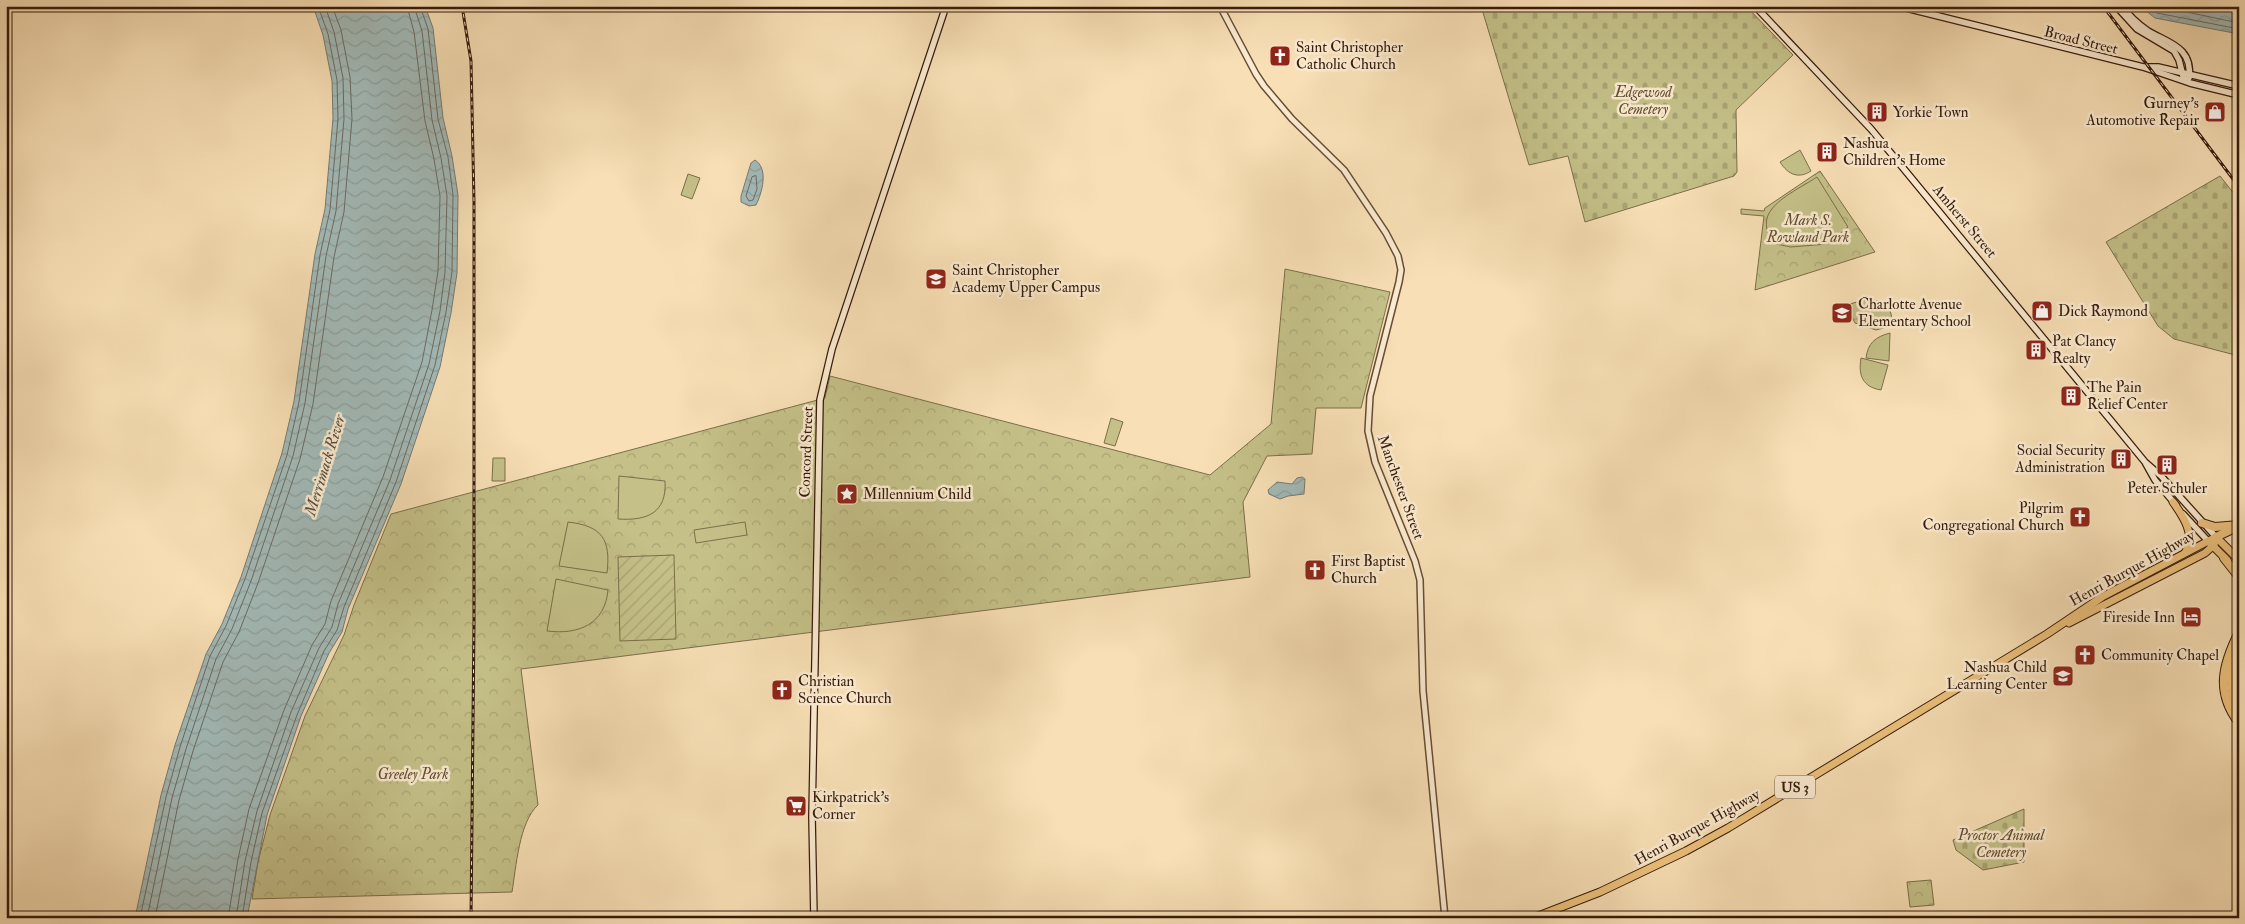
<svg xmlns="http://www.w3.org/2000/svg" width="2245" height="924" viewBox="0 0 2245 924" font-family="'IM FELL Double Pica',serif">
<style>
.cemetery{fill:url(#cemetery-stones);stroke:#7c6e4a}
.park{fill:url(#park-crowns);stroke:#7c6e4a}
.garden{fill:url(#garden-furrows);stroke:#7c6e4a}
.pitch{fill:#c4c088;stroke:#7c6e4a}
.water{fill:url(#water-waves);stroke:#767a73}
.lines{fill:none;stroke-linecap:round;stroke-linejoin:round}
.shore{stroke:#6c6a62;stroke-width:1}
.tertiary-casing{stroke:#664c36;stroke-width:8}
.secondary-casing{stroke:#351b0c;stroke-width:8}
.primary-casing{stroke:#351b0c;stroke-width:9}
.motorway-casing{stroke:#351b0c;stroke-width:10}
.tertiary{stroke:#faeacf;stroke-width:5}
.secondary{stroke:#faeacf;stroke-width:5.5}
.primary{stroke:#ecc07a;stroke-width:7}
.motorway{stroke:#ecc07a;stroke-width:8}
.rail-casing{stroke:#351b0c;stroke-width:3}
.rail{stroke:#faeacf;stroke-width:1;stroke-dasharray:4;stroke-linecap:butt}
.labels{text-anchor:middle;stroke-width:5;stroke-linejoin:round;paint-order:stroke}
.shield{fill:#faeacf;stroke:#705946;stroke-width:1}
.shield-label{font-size:14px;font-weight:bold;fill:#351b0c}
.street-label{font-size:15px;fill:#351b0c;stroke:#faeacf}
.poi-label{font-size:15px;fill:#351b0c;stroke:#faeacf;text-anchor:start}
.park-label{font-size:15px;font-style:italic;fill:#604d31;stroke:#faeacf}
.water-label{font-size:16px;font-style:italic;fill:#564b40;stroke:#faeacf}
</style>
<defs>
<pattern id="cemetery-stones" width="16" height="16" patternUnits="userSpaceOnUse" patternTransform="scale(1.25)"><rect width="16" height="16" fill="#c4c088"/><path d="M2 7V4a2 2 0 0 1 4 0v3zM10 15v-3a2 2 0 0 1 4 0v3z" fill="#a9a474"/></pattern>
<pattern id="park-crowns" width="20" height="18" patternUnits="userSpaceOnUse" patternTransform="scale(1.25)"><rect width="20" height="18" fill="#c4c088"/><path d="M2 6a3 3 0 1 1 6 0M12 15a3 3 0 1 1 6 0" fill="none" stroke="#a9a474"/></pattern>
<pattern id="garden-furrows" width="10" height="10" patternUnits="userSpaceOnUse" patternTransform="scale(1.25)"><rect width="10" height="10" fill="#c4c088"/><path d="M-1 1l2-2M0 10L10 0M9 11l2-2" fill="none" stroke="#a9a474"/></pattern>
<pattern id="water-waves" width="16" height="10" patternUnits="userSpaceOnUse" patternTransform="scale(1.25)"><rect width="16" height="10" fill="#a2bab8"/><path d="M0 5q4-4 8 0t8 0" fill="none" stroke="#8c9f9d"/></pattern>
</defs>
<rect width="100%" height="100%" fill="#f8dfb5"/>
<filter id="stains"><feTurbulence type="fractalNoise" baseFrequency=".004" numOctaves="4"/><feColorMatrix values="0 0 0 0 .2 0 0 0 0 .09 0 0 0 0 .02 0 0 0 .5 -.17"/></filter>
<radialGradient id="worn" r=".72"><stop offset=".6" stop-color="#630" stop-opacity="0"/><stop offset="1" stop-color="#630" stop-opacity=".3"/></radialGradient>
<!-- cemetery -->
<g class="cemetery">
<polygon points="1481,6 1746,6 1793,55 1736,110 1737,172 1734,176 1585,222 1568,156 1529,165"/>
<polygon points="2220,176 2239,200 2239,356 2174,339 2158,326 2106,242"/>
<polygon points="2024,809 2024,862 1983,870 1956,850 1953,840"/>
</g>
<!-- park -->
<g class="park">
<polygon points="1820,171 1875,252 1755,290 1764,216 1741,214 1741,209 1764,211 1765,208"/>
<path d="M1285,269l105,23 -29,116h-45l-4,46 -45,2 -24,46 7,75 -729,92 17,136c-19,17 -22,63 -26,87l-260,7 6,-37 12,-47 35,-99 39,-81 10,-30 37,-91 434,-116 5,-22 380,99 61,-51z"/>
<polygon points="1868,299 1888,303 1894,325 1876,330 1855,323 1846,305"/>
<polygon points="1931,880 1934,905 1910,907 1907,882"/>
</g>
<!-- garden -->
<polygon class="garden" points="674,555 676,639 620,641 618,557"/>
<!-- pitch -->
<g class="pitch">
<path d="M1800,150l11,21c-12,8 -23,4 -31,-9z"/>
<polygon points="688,174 700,178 692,199 681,195"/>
<path d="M1817,177l31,50 -21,17 -36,3 -15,-3c-30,-33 17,-51 41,-67z"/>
<path d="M1890,333l-1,28 -23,-3c2,-15 9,-21 24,-25z"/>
<path d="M1861,358l27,7 -7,25c-18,-3 -23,-14 -20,-32z"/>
<polygon points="1111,418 1123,422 1115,446 1104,443"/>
<polygon points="493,458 505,458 505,481 492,481"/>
<path d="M619,476l46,5c2,32 -18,40 -47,38z"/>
<path d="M568,522c34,4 43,17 39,51l-48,-7z"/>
<polygon points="745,522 747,535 696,543 694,530"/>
<path d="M556,579l52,11c-3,34 -29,45 -61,41z"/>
</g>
<!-- water -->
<g class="water">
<polygon points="313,6 425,6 433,28 443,118 452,156 458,195 457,273 451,313 440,367 401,484 348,609 342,632 329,653 301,716 267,815 247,918 135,918 161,795 175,745 206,654 222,624 241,577 282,453 294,401 315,254 325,209 333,118 332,81 323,35"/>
<polygon points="2140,6 2218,6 2239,8 2239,34 2155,18"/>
<path d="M755,160c14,9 7,33 1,45l-7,1 -8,-4v-6l10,-33z"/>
<polygon points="1302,477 1305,479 1304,494 1288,496 1280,499 1269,494 1268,490 1277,482 1292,484 1297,478"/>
</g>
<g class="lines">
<!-- shore -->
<g class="shore">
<polyline points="2147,6 2157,13 2239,29"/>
<polyline points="2158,6 2239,23"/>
<polygon points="756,176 757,189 753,200 749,201 746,196 752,177"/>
<polyline points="140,918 166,797 180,747 210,656 226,626 245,579 287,455 299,402 320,255 330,210 338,119 337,80 328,34 318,6"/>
<polyline points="147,918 172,798 186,749 216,659 232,629 251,581 293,456 305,403 326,256 336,211 344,119 343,78 334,32 325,6"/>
<polyline points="155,918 179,800 193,751 223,662 239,632 258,583 300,459 313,404 334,257 344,212 352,119 350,77 341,30 332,6"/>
<polyline points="228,918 238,859 249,809 284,710 312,645 325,624 331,601 383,477 422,362 432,310 438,271 440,196 434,159 425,121 414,32 407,6"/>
<polyline points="236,918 245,861 257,811 291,712 319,648 332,627 338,604 390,480 429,364 440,311 445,272 447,196 441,158 432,120 422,31 414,6"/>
<polyline points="242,918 251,862 262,813 297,715 324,651 337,630 344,607 396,482 435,365 446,312 452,272 453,195 448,157 438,119 428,29 420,6"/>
</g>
<!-- tertiary casing -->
<g class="tertiary-casing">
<polyline id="tertiary" points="1220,6 1256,74 1264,86 1292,119 1344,170 1386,233 1398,256 1401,270 1399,282 1370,396 1368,431 1375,462 1415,561 1420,580 1423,691 1445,918"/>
</g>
<!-- secondary casing -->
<g class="secondary-casing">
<g id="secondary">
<polyline points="1755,6 1871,129 2145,462 2161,476 2216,537"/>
<polyline points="1898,6 2143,67 2190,83 2239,95"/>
<polyline points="2116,6 2137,29 2174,51 2179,60 2184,80"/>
<path d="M2122,6c7,10 16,18 26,25 20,12 45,16 41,47l-3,3"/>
<polyline points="2145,67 2158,67 2239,86"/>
<polyline points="2146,464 2155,480 2176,505"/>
<polyline points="2183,514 2208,541"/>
<polyline points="814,918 812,817 820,400 832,349 946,6"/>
</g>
</g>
<!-- primary casing -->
<g class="primary-casing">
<g id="primary">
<path d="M2173,502c10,14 23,33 13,49"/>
<polyline points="2216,537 2239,560"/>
<polyline points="2210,543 2227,560"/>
<polyline points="2069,623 2205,553 2214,545 2216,537"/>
<polyline points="1533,918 1600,892 1686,851 1728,828 2047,634 2102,597 2216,537"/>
</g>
</g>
<!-- motorway casing -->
<g class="motorway-casing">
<g id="motorway">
<polyline points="2202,523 2215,527 2239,525"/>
<polyline points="2216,537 2237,527"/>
<polyline points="2224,558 2239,577"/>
<path d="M2239,632c-16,32 -24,60 0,91"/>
<path d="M2239,650c-10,20 -10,41 0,61"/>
</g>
</g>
<!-- tertiary -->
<use href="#tertiary" class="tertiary"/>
<!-- secondary -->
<use href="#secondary" class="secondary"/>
<!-- primary -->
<use href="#primary" class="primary"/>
<!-- motorway -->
<use href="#motorway" class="motorway"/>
<!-- rail casing -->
<g class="rail-casing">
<g id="rail">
<polyline points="462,6 471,61 474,202 474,623 471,918"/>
<polyline points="2103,6 2239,187"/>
</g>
</g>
<!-- rail -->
<use href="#rail" class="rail"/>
</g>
<!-- icons -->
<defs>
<g id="church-square" transform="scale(1.125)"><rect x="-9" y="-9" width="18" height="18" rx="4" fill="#8f2418" stroke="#faeacf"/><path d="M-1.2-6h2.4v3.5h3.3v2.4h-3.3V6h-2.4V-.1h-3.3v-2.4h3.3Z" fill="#fff"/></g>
<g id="building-square" transform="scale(1.125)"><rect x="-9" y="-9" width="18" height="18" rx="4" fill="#8f2418" stroke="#faeacf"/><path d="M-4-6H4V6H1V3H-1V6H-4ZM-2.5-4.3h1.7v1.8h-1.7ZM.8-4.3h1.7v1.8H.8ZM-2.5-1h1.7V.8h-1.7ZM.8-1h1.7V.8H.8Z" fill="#fff"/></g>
<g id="shop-square" transform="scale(1.125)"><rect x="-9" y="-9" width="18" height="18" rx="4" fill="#8f2418" stroke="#faeacf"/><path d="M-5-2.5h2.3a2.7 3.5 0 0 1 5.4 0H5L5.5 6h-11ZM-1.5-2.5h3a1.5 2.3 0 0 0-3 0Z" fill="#fff"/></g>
<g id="school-square" transform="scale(1.125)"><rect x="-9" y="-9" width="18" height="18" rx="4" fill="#8f2418" stroke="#faeacf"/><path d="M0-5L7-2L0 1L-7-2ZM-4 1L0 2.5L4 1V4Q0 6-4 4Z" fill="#fff"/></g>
<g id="sight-square" transform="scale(1.125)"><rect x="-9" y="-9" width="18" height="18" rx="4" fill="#8f2418" stroke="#faeacf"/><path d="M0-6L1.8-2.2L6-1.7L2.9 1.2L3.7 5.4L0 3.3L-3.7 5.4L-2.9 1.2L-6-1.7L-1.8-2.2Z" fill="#fff"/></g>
<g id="hotel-square" transform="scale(1.125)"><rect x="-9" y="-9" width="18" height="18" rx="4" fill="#8f2418" stroke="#faeacf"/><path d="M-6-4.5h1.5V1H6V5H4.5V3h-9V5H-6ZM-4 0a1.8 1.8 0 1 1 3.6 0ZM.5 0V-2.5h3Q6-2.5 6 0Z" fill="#fff"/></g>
<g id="supermarket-square" transform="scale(1.125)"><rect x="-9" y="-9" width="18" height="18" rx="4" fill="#8f2418" stroke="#faeacf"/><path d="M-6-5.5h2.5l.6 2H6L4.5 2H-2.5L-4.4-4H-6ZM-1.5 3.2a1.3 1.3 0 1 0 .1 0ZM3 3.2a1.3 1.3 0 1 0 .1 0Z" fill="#fff"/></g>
</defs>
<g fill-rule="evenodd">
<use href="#church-square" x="1280" y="56"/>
<use href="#building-square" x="1877" y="112"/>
<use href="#shop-square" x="2215" y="112"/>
<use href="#building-square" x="1827" y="152"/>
<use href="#school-square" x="936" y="279"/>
<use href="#shop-square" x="2042" y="311"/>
<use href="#school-square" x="1842" y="313"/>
<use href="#building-square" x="2036" y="350"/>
<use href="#building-square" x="2071" y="396"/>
<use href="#building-square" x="2121" y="459"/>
<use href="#building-square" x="2167" y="465"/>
<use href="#sight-square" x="847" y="494"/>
<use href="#church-square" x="2080" y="517"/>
<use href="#church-square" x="1315" y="570"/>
<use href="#hotel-square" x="2191" y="617"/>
<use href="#church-square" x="2085" y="655"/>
<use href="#school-square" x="2063" y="676"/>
<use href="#church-square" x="782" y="690"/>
<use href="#supermarket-square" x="796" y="806"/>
</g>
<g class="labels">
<!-- shield labels -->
<rect class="shield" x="1775" y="775.5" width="40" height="23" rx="4"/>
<g class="shield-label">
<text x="1795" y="792">US 3</text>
</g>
<!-- street labels -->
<g class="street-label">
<text transform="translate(2081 40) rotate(14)" y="5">Broad Street</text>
<text transform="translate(1965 221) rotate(50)" y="5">Amherst Street</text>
<text transform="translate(806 452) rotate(-88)" y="5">Concord Street</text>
<text transform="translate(1401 487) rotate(70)" y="5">Manchester Street</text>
<text transform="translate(2132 568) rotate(-29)" y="5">Henri Burque Highway</text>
<text transform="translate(1697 827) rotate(-29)" y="5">Henri Burque Highway</text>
</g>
<!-- poi labels -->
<g class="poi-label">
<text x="1296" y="52">Saint Christopher<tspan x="1296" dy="17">Catholic Church</tspan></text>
<text x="2199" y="108" text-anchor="end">Gurney's<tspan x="2199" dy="17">Automotive Repair</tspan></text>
<text x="1893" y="117">Yorkie Town</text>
<text x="1843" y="148">Nashua<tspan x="1843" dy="17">Children's Home</tspan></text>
<text x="952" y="275">Saint Christopher<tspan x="952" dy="17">Academy Upper Campus</tspan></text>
<text x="1858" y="309">Charlotte Avenue<tspan x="1858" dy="17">Elementary School</tspan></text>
<text x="2058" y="316">Dick Raymond</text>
<text x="2052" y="346">Pat Clancy<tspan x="2052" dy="17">Realty</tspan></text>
<text x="2087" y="392">The Pain<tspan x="2087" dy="17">Relief Center</tspan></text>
<text x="2105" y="455" text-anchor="end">Social Security<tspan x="2105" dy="17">Administration</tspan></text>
<text x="2167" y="493" text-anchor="middle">Peter Schuler</text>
<text x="863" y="499">Millennium Child</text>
<text x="2064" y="513" text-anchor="end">Pilgrim<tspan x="2064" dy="17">Congregational Church</tspan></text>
<text x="1331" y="566">First Baptist<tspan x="1331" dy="17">Church</tspan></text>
<text x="2175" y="622" text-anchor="end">Fireside Inn</text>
<text x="2101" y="660">Community Chapel</text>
<text x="2047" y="672" text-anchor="end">Nashua Child<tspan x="2047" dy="17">Learning Center</tspan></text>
<text x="798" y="686">Christian<tspan x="798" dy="17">Science Church</tspan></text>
<text x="812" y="802">Kirkpatrick's<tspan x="812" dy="17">Corner</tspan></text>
</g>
<!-- park labels -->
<g class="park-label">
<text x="1643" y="97">Edgewood<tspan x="1643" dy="17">Cemetery</tspan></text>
<text x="1808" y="225">Mark S.<tspan x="1808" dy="17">Rowland Park</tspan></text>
<text x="413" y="779">Greeley Park</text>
<text x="2001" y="840">Proctor Animal<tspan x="2001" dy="17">Cemetery</tspan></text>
</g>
<!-- water labels -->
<g class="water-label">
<text transform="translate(324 465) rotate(-73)" y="6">Merrimack River</text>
</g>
</g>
<!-- margin -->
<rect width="2245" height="924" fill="none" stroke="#f8dfb5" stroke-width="25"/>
<rect x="8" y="8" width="2230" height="909" fill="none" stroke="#351b0c" stroke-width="2.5"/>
<rect x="12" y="12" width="2220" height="899" fill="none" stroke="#351b0c"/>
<rect width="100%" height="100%" filter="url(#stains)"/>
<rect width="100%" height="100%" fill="url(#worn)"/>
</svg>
